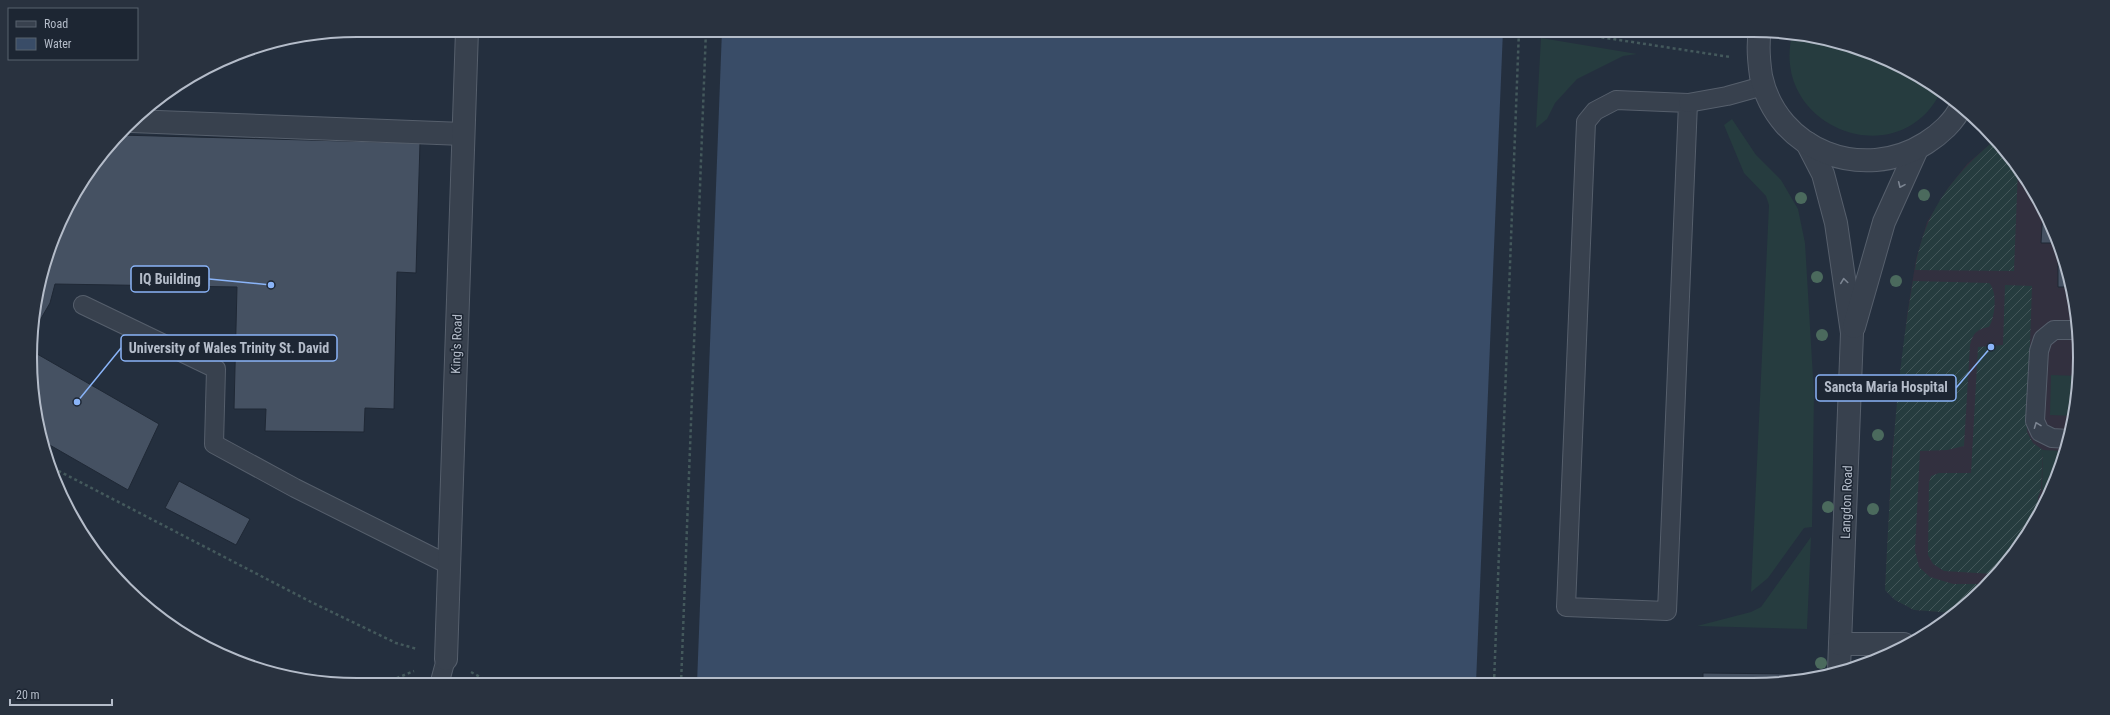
<svg xmlns="http://www.w3.org/2000/svg" width="2110" height="715" viewBox="0 0 2110 715" font-family="'Roboto Condensed',sans-serif">
<style>
.medical{fill:#32303f}
.grass{fill:#263c3f}
.garden{fill:url(#garden-furrows)}
.water{fill:#394c67}
.building{fill:#455162;stroke:#1f2835}
.lines{fill:none;stroke-linecap:round;stroke-linejoin:round}
.service-casing{stroke:#565f6c;stroke-width:20}
.minor-casing{stroke:#565f6c;stroke-width:24}
.tertiary-casing{stroke:#565f6c;stroke-width:24}
.path{stroke:#44595c;stroke-width:2.5;stroke-dasharray:3 3;stroke-linecap:butt}
.service{stroke:#38414e;stroke-width:18}
.minor{stroke:#38414e;stroke-width:22}
.tertiary{stroke:#38414e;stroke-width:22}
.tree{fill:#4b6a5d}
.oneway{stroke:#7c8592}
.labels{text-anchor:middle;stroke-width:3;stroke-linejoin:round;paint-order:stroke}
.street-label{font-size:13px;fill:#b4bcc9;stroke:#1d2633}
.rim{fill:none;stroke:#b4bcc9;stroke-width:2}
.leader{fill:none;stroke:#8ab4f8;stroke-width:1.5}
.callout-dot{fill:#8ab4f8;stroke:#1d2633;stroke-width:1.5}
.callout{fill:#1d2633;stroke:#8ab4f8;stroke-width:1.5}
.callout-label{font-size:14px;text-anchor:middle;font-weight:bold;fill:#b4bcc9}
</style>
<defs>
<pattern id="garden-furrows" width="10" height="10" patternUnits="userSpaceOnUse"><rect width="10" height="10" fill="#263c3f"/><path d="M-1 1l2-2M0 10L10 0M9 11l2-2" fill="none" stroke="#435659"/></pattern>
</defs>
<rect width="100%" height="100%" fill="#242f3e"/>
<!-- medical -->
<polygon class="medical" points="1996,139 2036,194 2063,252 2077,315 2079,379 2069,442 2036,521 1969,604 1954,613 1914,610 1895,600 1885,590 1892,452 1907,315 1916,259 1927,222 1948,188 1967,164"/>
<!-- grass -->
<g class="grass">
<path d="M1792,35l45,6 60,23 44,27c-41,86 -171,37 -149,-56z"/>
<polygon points="1541,38 1637,54 1623,56 1577,79 1555,103 1547,119 1536,128"/>
<polygon points="1732,119 1756,155 1781,180 1798,209 1805,243 1814,394 1812,527 1804,528 1768,578 1751,592 1769,205 1766,196 1744,173 1724,125"/>
<polygon points="2051,375 2079,376 2073,416 2050,415"/>
<polygon points="2043,450 2065,451 2049,490 2042,490"/>
<polygon points="1811,537 1807,629 1697,626 1751,612 1761,607"/>
</g>
<!-- garden -->
<g class="garden">
<path d="M1996,139l22,29 -4,103 -99,-1c8,-57 38,-95 81,-131z"/>
<path d="M1913,281l76,2c9,8 6,35 0,44 -12,2 -16,6 -19,18l-6,101 -17,4 -27,1 -5,99 4,17 11,10 23,7h31l-15,20 -15,9 -40,-3 -19,-10 -10,-10c5,-103 10,-207 28,-309z"/>
<polygon points="2005,285 2032,286 2027,432 2033,443 2043,450 2041,490 2038,497 2037,520 1993,574 1944,571 1933,564 1928,555 1929,483 1931,476 1939,473 1971,473 1978,347 2003,345"/>
</g>
<!-- water -->
<polygon class="water" points="722,30 1503,30 1476,683 697,684"/>
<!-- building -->
<g class="building">
<polygon points="119,135 420,143 416,273 397,272 394,409 365,408 364,432 265,431 266,409 234,409 237,287 55,284 50,303 32,334 33,315 64,212 98,158"/>
<polygon points="2043,210 2063,252 2071,287 2058,287 2058,243 2041,243"/>
<polygon points="32,351 159,424 128,490 41,440 31,379"/>
<polygon points="179,481 250,519 236,545 165,508"/>
<polygon points="1703,673 1790,674 1790,682 1703,682"/>
</g>
<g class="lines">
<!-- service casing -->
<g class="service-casing">
<g id="service">
<polygon points="1616,100 1688,103 1667,611 1566,607 1586,122 1595,111"/>
<polyline points="1688,103 1727,96 1763,86"/>
<polyline points="83,305 216,369 214,444 295,488 449,565"/>
<polyline points="2069,439 2052,438 2040,432 2035,421 2039,351 2043,339 2054,330 2078,330"/>
<polyline points="439,685 446,659"/>
</g>
</g>
<!-- minor casing -->
<g class="minor-casing">
<g id="minor">
<polyline points="132,121 463,134"/>
<polyline points="1807,143 1823,174 1836,223 1852,333 1839,670"/>
<polyline points="1854,327 1884,222 1917,149"/>
<polyline points="1840,644 1904,644"/>
<polyline points="446,659 467,30"/>
</g>
</g>
<!-- tertiary casing -->
<g class="tertiary-casing">
<path id="tertiary" d="M1760,31c-3,15 -1,31 1,45 16,75 102,107 165,67 13,-8 29,-22 35,-37"/>
</g>
<!-- path -->
<g class="path">
<polyline points="1554,30 1730,57"/>
<polyline points="53,468 311,602 396,643 417,649"/>
<polyline points="471,672 494,685"/>
<polyline points="1494,683 1519,30"/>
<polyline points="681,684 706,30"/>
<polyline points="380,685 414,671"/>
</g>
<!-- service -->
<use href="#service" class="service"/>
<!-- minor -->
<use href="#minor" class="minor"/>
<!-- tertiary -->
<use href="#tertiary" class="tertiary"/>
</g>
<!-- trees -->
<g class="tree">
<circle cx="1924" cy="195" r="6"/>
<circle cx="1801" cy="198" r="6"/>
<circle cx="1817" cy="277" r="6"/>
<circle cx="1896" cy="281" r="6"/>
<circle cx="1822" cy="335" r="6"/>
<circle cx="1878" cy="435" r="6"/>
<circle cx="1828" cy="507" r="6"/>
<circle cx="1873" cy="509" r="6"/>
<circle cx="1821" cy="663" r="6"/>
</g>
<!-- one-way arrows -->
<defs><path id="oneway-chevron" d="M-2-3.5L2.5 0L-2 3.5" fill="none" stroke-width="1.6" stroke-linecap="round" stroke-linejoin="round"/></defs>
<g class="oneway">
<use href="#oneway-chevron" transform="translate(1901 185) rotate(114)"/>
<use href="#oneway-chevron" transform="translate(1844 281) rotate(-98)"/>
<use href="#oneway-chevron" transform="translate(2037 425) rotate(-111)"/>
</g>
<g class="labels">
<!-- street labels -->
<g class="street-label">
<text transform="translate(456 344) rotate(-88)" y="5">King's Road</text>
<text transform="translate(1846 502) rotate(-88)" y="5">Langdon Road</text>
</g>
</g>
<!-- crop -->
<path d="M0 0H2110V715H0ZM357 37H1753A320 320 0 0 1 2073 357V358A320 320 0 0 1 1753 678H357A320 320 0 0 1 37 358V357A320 320 0 0 1 357 37Z" fill="#29323f" fill-rule="evenodd"/>
<path class="rim" d="M357 37H1753A320 320 0 0 1 2073 357V358A320 320 0 0 1 1753 678H357A320 320 0 0 1 37 358V357A320 320 0 0 1 357 37Z"/>
<!-- callouts -->
<path class="leader" d="M271 285L209 279M77 402L121 348M1991 347L1956 388"/>
<g class="callout-dot">
<circle cx="271" cy="285" r="4"/>
<circle cx="77" cy="402" r="4"/>
<circle cx="1991" cy="347" r="4"/>
</g>
<g class="callout">
<rect x="131" y="266" width="78" height="26" rx="4"/>
<rect x="121" y="335" width="216" height="26" rx="4"/>
<rect x="1816" y="375" width="140" height="26" rx="4"/>
</g>
<g class="callout-label">
<text x="170" y="284">IQ Building</text>
<text x="229" y="353">University of Wales Trinity St. David</text>
<text x="1886" y="392">Sancta Maria Hospital</text>
</g>
<!-- legend -->
<rect x="8" y="8" width="130" height="52" fill="#1d2633" stroke="#59626f"/>
<rect x="16" y="21" width="20" height="6" fill="#38414e" stroke="#59626f"/>
<text x="44" y="28" font-size="12" fill="#b4bcc9">Road</text>
<rect x="16" y="38" width="20" height="12" fill="#394c67" stroke="#59626f"/>
<text x="44" y="48" font-size="12" fill="#b4bcc9">Water</text>
<!-- scale -->
<path d="M10 699v6h102v-6" fill="none" stroke="#b4bcc9" stroke-width="2"/>
<text x="16" y="699" font-size="12" fill="#b4bcc9" stroke="#1d2633" stroke-width="3" paint-order="stroke">20 m</text>
</svg>
